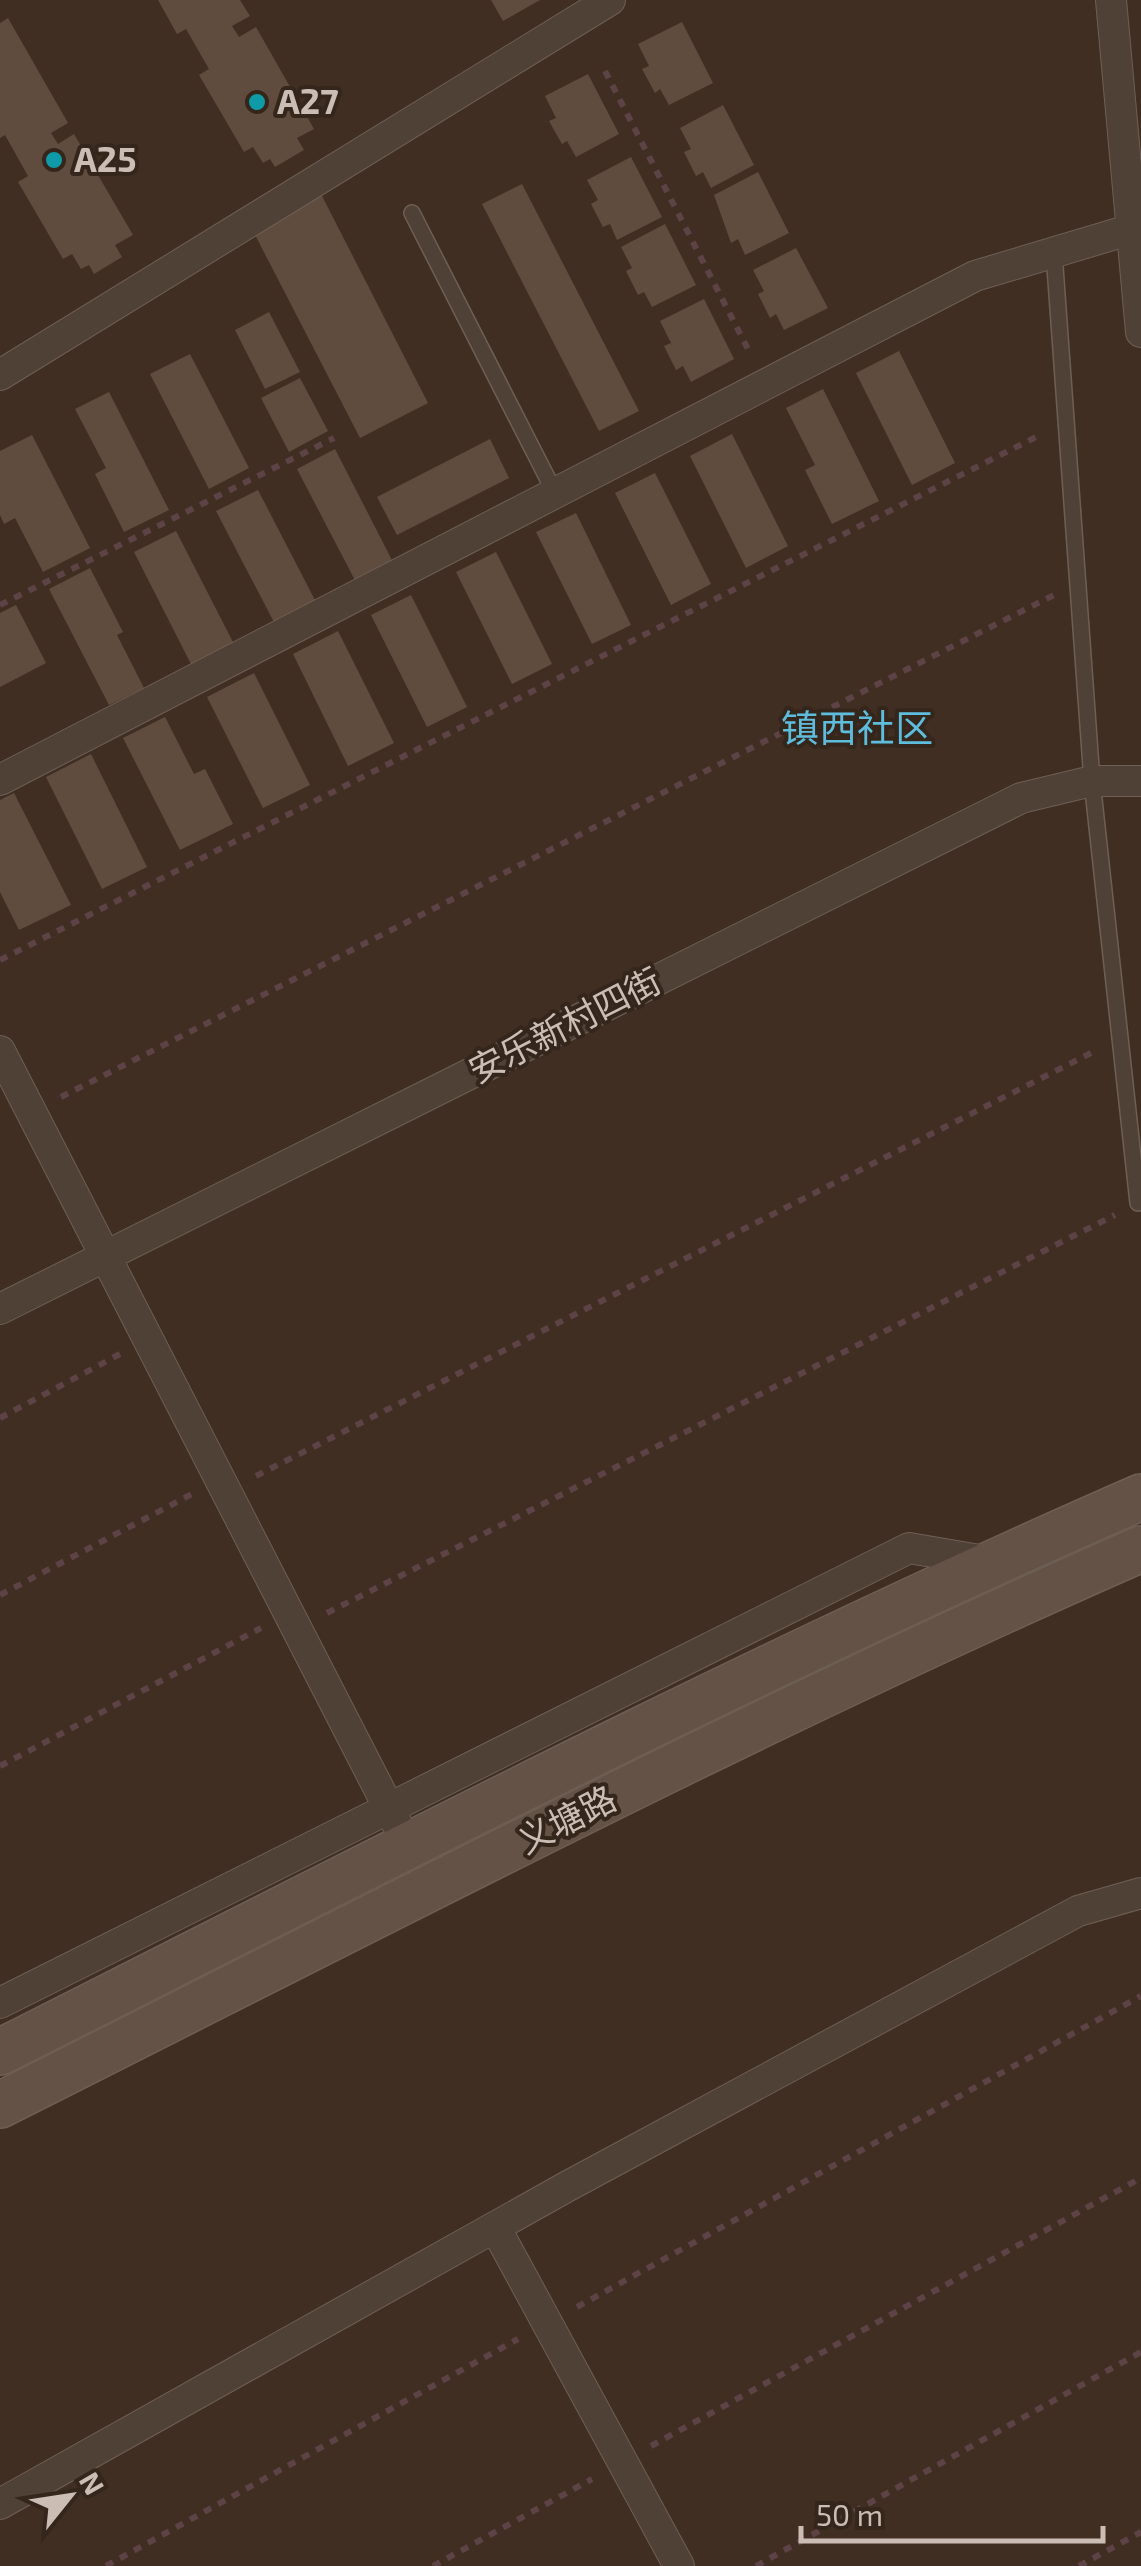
<svg xmlns="http://www.w3.org/2000/svg" width="1141" height="2566" viewBox="0 0 1141 2566" font-family="'Exo 2','Noto Sans SC',sans-serif">
<style>
.building{fill:#604c3f}
.lines{fill:none;stroke-linecap:round;stroke-linejoin:round}
.service-casing{stroke:#6e5f55;stroke-width:18}
.minor-casing{stroke:#6e5f55;stroke-width:32}
.secondary-casing{stroke:#6e5f55;stroke-width:48}
.path{stroke:#5e4346;stroke-width:6;stroke-dasharray:8 8;stroke-linecap:butt}
.service{stroke:#504137;stroke-width:15}
.minor{stroke:#504137;stroke-width:30}
.secondary{stroke:#635245;stroke-width:45}
.culture-dot{fill:#0f9aa8;stroke:#35261c;stroke-width:4}
.labels{text-anchor:middle;stroke-width:8;stroke-linejoin:round;paint-order:stroke}
.poi-label{font-size:35px;font-weight:bold;fill:#cbbdb4;stroke:#35261c;text-anchor:start}
.street-label{font-size:35px;fill:#cbbdb4;stroke:#35261c}
.neighbourhood-label{font-size:38px;fill:#5ebddc;stroke:#35261c}
</style>
<rect width="100%" height="100%" fill="#402e23"/>
<!-- building -->
<g class="building">
<polygon points="158,0 240,0 250,16 232,26 239,37 256,27 314,129 297,138 304,150 275,167 270,159 263,163 253,147 244,152 199,75 209,69 186,29 177,34"/>
<polygon points="491,0 540,0 503,21"/>
<polygon points="8,18 68,123 51,133 58,144 74,134 133,235 115,245 122,257 94,274 89,265 81,269 72,254 63,259 18,182 28,176 5,135 0,138 0,23"/>
<polygon points="682,22 713,83 669,105 660,89 655,93 642,69 649,66 638,44"/>
<polygon points="588,74 619,134 576,157 567,141 562,144 549,121 556,118 545,96"/>
<polygon points="723,105 754,165 711,188 703,172 696,176 684,152 691,149 680,128"/>
<polygon points="631,157 662,217 617,240 610,224 603,227 591,204 598,200 587,180"/>
<polygon points="758,172 789,233 745,255 738,239 731,243 714,195"/>
<polygon points="522,184 639,411 599,431 482,204"/>
<polygon points="321,194 428,403 360,438 252,229"/>
<polygon points="665,224 696,285 652,307 644,292 638,295 626,271 632,268 621,247"/>
<polygon points="796,248 828,308 784,330 776,314 770,318 758,294 764,291 753,270"/>
<polygon points="704,299 734,359 691,382 683,366 676,370 664,346 671,343 660,321"/>
<polygon points="269,312 300,372 265,389 235,330"/>
<polygon points="899,351 955,463 912,485 856,373"/>
<polygon points="190,354 249,468 209,489 150,374"/>
<polygon points="300,378 328,431 289,452 261,398"/>
<polygon points="823,389 879,501 832,524 805,470 815,465 786,408"/>
<polygon points="109,392 169,510 124,532 95,474 106,468 75,409"/>
<polygon points="732,434 788,546 746,568 690,456"/>
<polygon points="32,435 90,548 43,572 15,518 4,524 0,515 0,451"/>
<polygon points="490,439 509,478 397,535 377,497"/>
<polygon points="335,449 395,566 358,586 297,469"/>
<polygon points="655,473 711,584 671,605 615,493"/>
<polygon points="258,490 317,604 276,626 216,511"/>
<polygon points="576,513 631,625 592,644 536,532"/>
<polygon points="176,531 235,646 193,668 134,552"/>
<polygon points="496,552 552,664 512,684 456,572"/>
<polygon points="90,568 123,632 117,635 144,688 109,705 49,589"/>
<polygon points="411,595 467,707 427,727 371,615"/>
<polygon points="16,605 46,663 0,687 0,613"/>
<polygon points="338,631 394,743 348,766 293,654"/>
<polygon points="254,673 310,785 263,808 207,697"/>
<polygon points="165,717 194,774 205,769 233,824 180,850 123,738"/>
<polygon points="91,754 147,867 102,889 46,777"/>
<polygon points="14,793 71,905 19,930 0,892 0,800"/>
</g>
<g class="lines">
<!-- service casing -->
<g class="service-casing">
<g id="service">
<polyline points="412,213 555,493"/>
<polyline points="1054,253 1092,781 1138,1203"/>
</g>
</g>
<!-- minor casing -->
<g class="minor-casing">
<g id="minor">
<polyline points="1111,0 1141,332"/>
<polyline points="0,375 610,0"/>
<polyline points="0,780 975,276 1132,229"/>
<polyline points="0,1051 396,1822"/>
<polyline points="0,1309 1021,798 1092,781 1141,781"/>
<polyline points="0,2003 909,1548 991,1562"/>
<polyline points="495,2227 679,2566"/>
<polyline points="0,2504 568,2186 1078,1911 1141,1893"/>
</g>
</g>
<!-- secondary casing -->
<g class="secondary-casing">
<g id="secondary">
<path d="M0,2052c378,-191 754,-386 1141,-555"/>
<path d="M0,2105c378,-190 753,-386 1141,-556"/>
</g>
</g>
<!-- path -->
<g class="path">
<polyline points="605,71 751,355"/>
<polyline points="0,605 334,438"/>
<polyline points="0,960 1042,434"/>
<polyline points="61,1097 1054,595"/>
<polyline points="0,1418 120,1354"/>
<polyline points="256,1476 1097,1050"/>
<polyline points="0,1595 192,1494"/>
<polyline points="327,1613 1115,1215"/>
<polyline points="0,1766 261,1628"/>
<polyline points="577,2307 1141,1996"/>
<polyline points="651,2446 1141,2178"/>
<polyline points="106,2566 518,2339"/>
<polyline points="433,2566 592,2479"/>
<polyline points="756,2566 1141,2352"/>
<polyline points="1079,2566 1141,2532"/>
</g>
<!-- service -->
<use href="#service" class="service"/>
<!-- minor -->
<use href="#minor" class="minor"/>
<!-- secondary -->
<use href="#secondary" class="secondary"/>
</g>
<!-- markers -->
<g class="culture-dot">
<circle cx="257" cy="102" r="10"/>
<circle cx="54" cy="160" r="10"/>
</g>
<g class="labels">
<!-- poi labels -->
<g class="poi-label">
<text x="277" y="114">A27</text>
<text x="74" y="172">A25</text>
</g>
<!-- street labels -->
<g class="street-label">
<text transform="translate(565 1026) rotate(-27)" y="12">安乐新村四街</text>
<text transform="translate(567 1820) rotate(-27)" y="12">义塘路</text>
</g>
<!-- neighbourhood labels -->
<g class="neighbourhood-label">
<text x="857" y="742">镇西社区</text>
</g>
</g>
<!-- north arrow -->
<g transform="translate(70 2496) rotate(60)" stroke="#35261c" stroke-width="8" paint-order="stroke">
<path d="M0-8L18 38L0 25L-18 38Z" fill="#cbbdb4"/>
<text y="-15" font-size="28" font-weight="bold" text-anchor="middle" fill="#cbbdb4">N</text>
</g>
<!-- scale -->
<path d="M801 2526v15h302v-15" fill="none" stroke="#cbbdb4" stroke-width="5"/>
<text x="816" y="2526" font-size="30" fill="#cbbdb4" stroke="#35261c" stroke-width="8" paint-order="stroke">50 m</text>
</svg>
